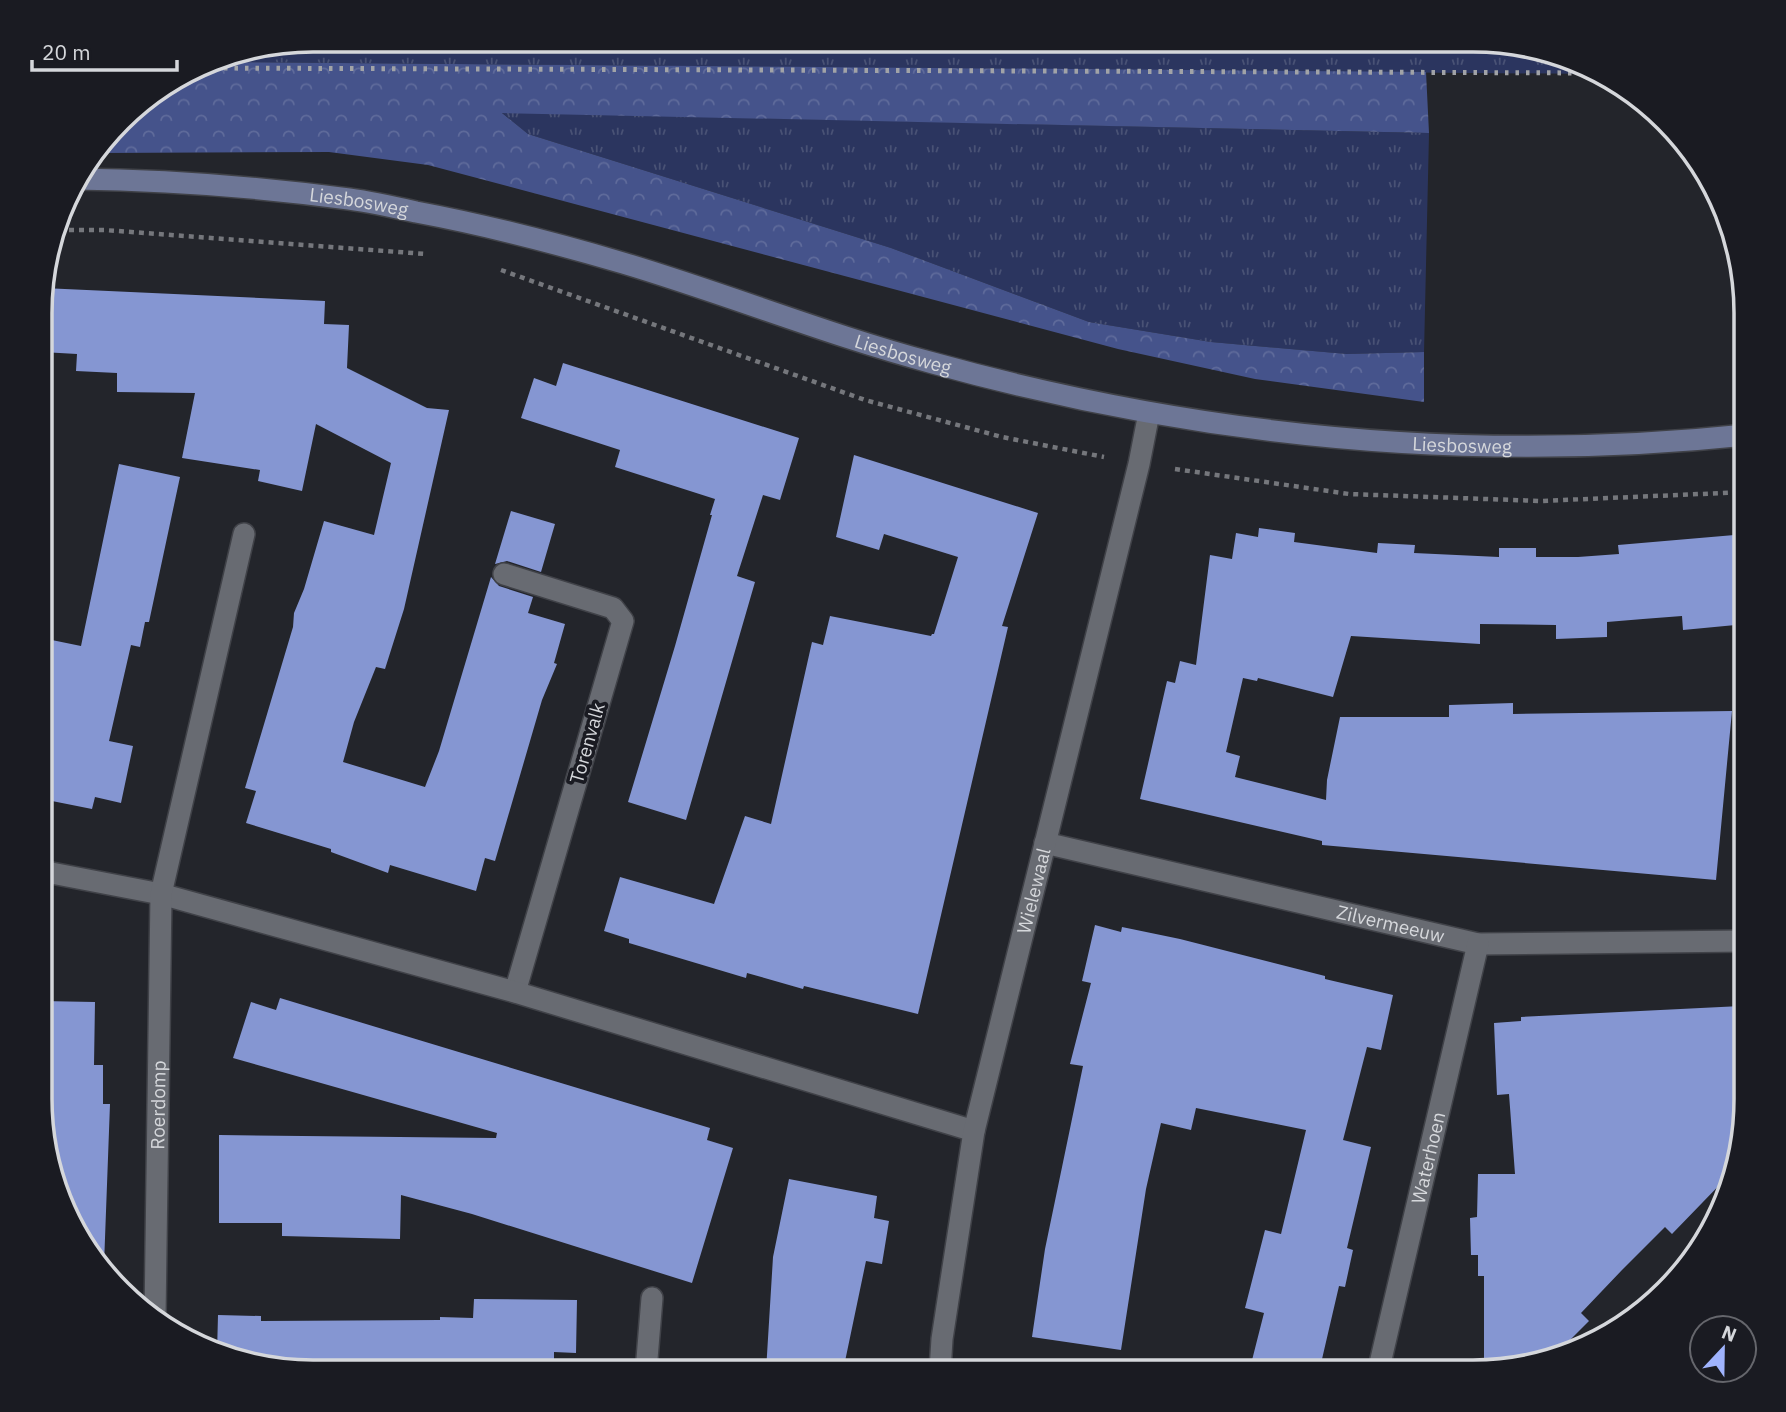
<svg xmlns="http://www.w3.org/2000/svg" width="1786" height="1412" viewBox="0 0 1786 1412" font-family="'IBM Plex Sans',sans-serif">
<style>
.grass{fill:url(#grass-tufts)}
.forest{fill:url(#forest-crowns)}
.building{fill:#8596d2}
.lines{fill:none;stroke-linecap:round;stroke-linejoin:round}
.lane-casing{stroke:#404248;stroke-width:24}
.street-casing{stroke:#404248;stroke-width:24}
.secondary-casing{stroke:#404248;stroke-width:24}
.path{stroke:#75777c;stroke-width:4.5;stroke-dasharray:5 5;stroke-linecap:butt}
.lane{stroke:#686b72;stroke-width:21}
.street{stroke:#686b72;stroke-width:21}
.secondary{stroke:#6d7696;stroke-width:21}
.rail{stroke:#a1a3a7;stroke-width:5;stroke-dasharray:3.5 7;stroke-linecap:butt}
.labels{text-anchor:middle;stroke-width:7;stroke-linejoin:round;paint-order:stroke}
.street-label{font-size:19px;fill:#d5d7db;stroke:#1a1b22}
.rim{fill:none;stroke:#d5d7db;stroke-width:3.5}
</style>
<defs>
<pattern id="grass-tufts" width="24" height="20" patternUnits="userSpaceOnUse" patternTransform="scale(1.75)"><rect width="24" height="20" fill="#2b355f"/><path d="M3 7l-1-3M5 7V3M7 7l1-3M15 17l-1-3M17 17v-4M19 17l1-3" fill="none" stroke="#495275"/></pattern>
<pattern id="forest-crowns" width="20" height="18" patternUnits="userSpaceOnUse" patternTransform="scale(1.75)"><rect width="20" height="18" fill="#45538b"/><path d="M2 6a3 3 0 1 1 6 0M12 15a3 3 0 1 1 6 0" fill="none" stroke="#5f6b9b"/></pattern>
</defs>
<rect width="100%" height="100%" fill="#23252b"/>
<!-- grass -->
<g class="grass">
<polygon points="314,40 1490,41 1577,61 1597,74 214,62 226,55"/>
<polygon points="501,112 1429,133 1424,352 1347,354 1211,342 1089,322 891,248 528,134"/>
</g>
<!-- forest -->
<polygon class="forest" points="214,62 1426,72 1429,133 502,113 528,134 891,248 1089,322 1211,342 1347,354 1424,352 1424,402 1255,379 1118,349 428,165 329,152 97,153 134,108"/>
<!-- building -->
<g class="building">
<polygon points="43,288 325,301 324,324 349,325 347,368 427,408 449,410 404,609 385,669 376,667 354,722 343,762 425,787 439,751 491,577 499,586 533,597 528,613 565,624 554,663 557,664 542,700 495,861 485,858 476,891 390,865 388,873 331,852 331,849 246,823 256,791 245,788 293,627 294,613 304,589 324,521 374,535 391,463 316,424 302,491 258,481 260,470 182,458 195,393 117,392 117,373 76,371 77,354 42,352"/>
<polygon points="563,363 799,438 780,500 763,495 737,576 755,582 686,820 628,802 675,646 712,515 710,515 715,499 615,467 620,450 521,418 534,378 556,386"/>
<polygon points="854,455 1038,513 1002,626 1008,627 918,1014 804,986 803,989 747,973 746,978 629,943 629,939 604,931 620,877 714,904 745,816 771,824 812,642 823,645 830,616 931,636 932,634 934,634 958,557 884,534 879,550 836,537"/>
<polygon points="119,464 180,477 149,622 145,622 140,647 131,645 109,741 133,746 121,803 95,797 92,809 42,799 42,638 81,646"/>
<polygon points="511,511 555,524 541,572 507,561 495,564"/>
<polygon points="1259,528 1295,533 1294,542 1377,553 1378,543 1415,545 1414,553 1499,557 1499,548 1536,548 1536,557 1578,557 1619,554 1618,545 1746,534 1746,624 1683,630 1682,616 1643,619 1607,622 1607,637 1556,639 1556,625 1480,624 1480,644 1351,636 1333,697 1258,678 1257,681 1243,678 1226,752 1240,756 1235,777 1326,800 1327,780 1340,717 1449,717 1449,705 1513,703 1513,714 1732,711 1716,880 1322,845 1322,841 1140,799 1167,681 1175,683 1180,661 1196,665 1210,555 1232,559 1236,533 1258,537"/>
<polygon points="1095,925 1121,932 1122,927 1180,939 1325,976 1325,979 1393,995 1381,1050 1367,1047 1343,1140 1371,1147 1347,1248 1353,1250 1345,1287 1339,1286 1319,1372 1249,1372 1264,1313 1245,1308 1265,1230 1281,1234 1306,1130 1196,1108 1191,1130 1161,1123 1146,1189 1121,1350 1032,1337 1045,1249 1083,1066 1070,1064 1091,983 1082,981"/>
<polygon points="280,998 710,1128 707,1140 733,1148 692,1283 472,1214 401,1195 400,1239 282,1236 282,1223 219,1223 219,1135 496,1138 497,1133 233,1058 251,1002 276,1010"/>
<polygon points="41,1001 95,1002 94,1065 103,1065 103,1104 110,1104 104,1265 68,1219 41,1116"/>
<polygon points="1741,1006 1744,1120 1732,1172 1672,1234 1665,1227 1622,1270 1581,1313 1589,1321 1555,1355 1484,1369 1484,1276 1478,1276 1478,1255 1471,1255 1470,1218 1477,1217 1478,1174 1515,1174 1509,1094 1497,1095 1494,1023 1521,1021 1521,1017"/>
<polygon points="789,1179 877,1196 874,1218 889,1221 882,1264 866,1261 843,1371 766,1371 773,1257"/>
<polygon points="474,1299 577,1300 576,1353 554,1352 554,1371 296,1371 217,1353 218,1315 261,1316 261,1321 440,1320 440,1317 473,1318"/>
</g>
<g class="lines">
<!-- lane casing -->
<g class="lane-casing">
<polyline id="lane" points="646,1371 652,1298"/>
</g>
<!-- street casing -->
<g class="street-casing">
<g id="street">
<polyline points="504,574 613,608 623,621 515,992"/>
<path id="s1" d="M1045,843l433,101 267,-3"/>
<polyline points="41,871 161,894 515,992 974,1131"/>
<path id="s2" d="M155,1317l6,-423 83,-360"/>
<path id="s3" d="M940,1371l2,-32 32,-208 165,-667 10,-51"/>
<path id="s4" d="M1378,1372l100,-428"/>
</g>
</g>
<!-- secondary casing -->
<g class="secondary-casing">
<g id="secondary">
<path id="s5" d="M76,179c91,1 182,8 273,20 22,3 45,8 67,13 70,13 139,31 207,51 104,31 205,72 310,100 267,74 537,101 813,72"/>
</g>
</g>
<!-- path -->
<g class="path">
<polyline points="59,230 104,230 425,254"/>
<polyline points="501,270 865,400 1002,437 1104,457"/>
<polyline points="1175,469 1349,494 1541,501 1746,492"/>
</g>
<!-- lane -->
<use href="#lane" class="lane"/>
<!-- street -->
<use href="#street" class="street"/>
<!-- secondary -->
<use href="#secondary" class="secondary"/>
<!-- rail -->
<g class="rail">
<polyline points="313,40 1506,45"/>
<polyline points="203,68 1595,73"/>
</g>
</g>
<g class="labels">
<!-- street labels -->
<g class="street-label">
<text dy="7" stroke="none"><textPath href="#s5" startOffset="284">Liesbosweg</textPath></text>
<text dy="7" stroke="none"><textPath href="#s5" startOffset="850">Liesbosweg</textPath></text>
<text dy="7" stroke="none"><textPath href="#s5" startOffset="1418">Liesbosweg</textPath></text>
<text transform="translate(587 743) rotate(-74)" y="7">Torenvalk</text>
<text dy="7" stroke="none"><textPath href="#s3" startOffset="490">Wielewaal</textPath></text>
<text dy="7" stroke="none"><textPath href="#s1" startOffset="355">Zilvermeeuw</textPath></text>
<text dy="7" stroke="none"><textPath href="#s2" startOffset="212">Roerdomp</textPath></text>
<text dy="7" stroke="none"><textPath href="#s4" startOffset="220">Waterhoen</textPath></text>
</g>
</g>
<!-- crop -->
<path d="M0 0H1786V1412H0ZM313 52H1473A261 261 0 0 1 1734 313V1099A261 261 0 0 1 1473 1360H313A261 261 0 0 1 52 1099V313A261 261 0 0 1 313 52Z" fill="#1a1b22" fill-rule="evenodd"/>
<path class="rim" d="M313 52H1473A261 261 0 0 1 1734 313V1099A261 261 0 0 1 1473 1360H313A261 261 0 0 1 52 1099V313A261 261 0 0 1 313 52Z"/>
<!-- north arrow -->
<g transform="translate(1723 1349) rotate(22)"><circle r="33" fill="#1a1b22" stroke="#65666c" stroke-width="2"/>
<path d="M0-5L12 26L0 18L-12 26Z" fill="#9fb3fd"/>
<text y="-10" font-size="19" font-weight="bold" text-anchor="middle" fill="#d5d7db">N</text>
</g>
<!-- scale -->
<path d="M32 60v10h145v-10" fill="none" stroke="#d5d7db" stroke-width="3.5"/>
<text x="42" y="60" font-size="21" fill="#d5d7db" stroke="#1a1b22" stroke-width="5" paint-order="stroke">20 m</text>
</svg>
